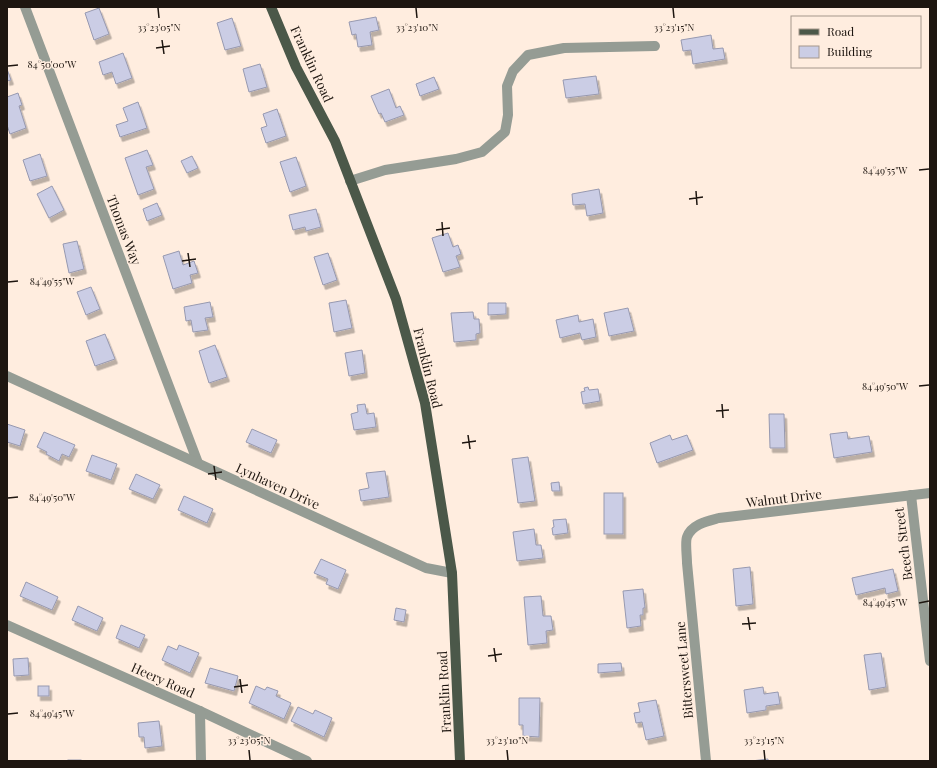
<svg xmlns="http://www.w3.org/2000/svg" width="937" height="768" viewBox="0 0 937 768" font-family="'Playfair Display',serif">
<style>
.building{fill:#cbcde5;stroke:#9799b0;filter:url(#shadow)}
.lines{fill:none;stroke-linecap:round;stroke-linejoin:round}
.minor{stroke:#959c94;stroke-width:10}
.major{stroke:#4b5849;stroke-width:10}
.ticks{fill:none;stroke:#1e1610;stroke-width:1.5}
.labels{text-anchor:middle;stroke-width:3;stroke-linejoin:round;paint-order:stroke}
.street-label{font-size:13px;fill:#1e1610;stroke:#ffeddf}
.ticks-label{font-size:10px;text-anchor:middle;fill:#1e1610;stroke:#ffeddf;stroke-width:3;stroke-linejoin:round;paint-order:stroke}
</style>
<defs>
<filter id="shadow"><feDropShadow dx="2.5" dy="4.5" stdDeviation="0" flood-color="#0004"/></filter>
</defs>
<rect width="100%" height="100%" fill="#ffeddf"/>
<!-- building -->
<g class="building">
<polygon points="99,8 109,34 94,40 85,13"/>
<polygon points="376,17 379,30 370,32 372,45 358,47 356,34 352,35 349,22"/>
<polygon points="232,18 241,46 225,50 217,23"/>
<polygon points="711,35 713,49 723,48 725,59 693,64 691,50 683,51 681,40"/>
<polygon points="123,53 132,78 116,84 112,72 103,75 99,62"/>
<polygon points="260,64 267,87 249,92 243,69"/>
<polygon points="7,69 11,80 7,81"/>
<polygon points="596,76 599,94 566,98 563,80"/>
<polygon points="434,77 439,89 420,96 416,84"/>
<polygon points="389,89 396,108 400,106 404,115 385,122 381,113 379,114 371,96"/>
<polygon points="18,93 22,105 19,106 26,128 10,134 7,125 7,97"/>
<polygon points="138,102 147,128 120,137 116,125 128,121 123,108"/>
<polygon points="277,109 286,136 266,143 261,128 267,126 263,114"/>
<polygon points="147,150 153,165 146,167 154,189 138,195 125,158"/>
<polygon points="40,154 47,176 30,181 23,160"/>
<polygon points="192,156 198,168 187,173 181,161"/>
<polygon points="296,157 306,186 290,192 280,162"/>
<polygon points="52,186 64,210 49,218 37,194"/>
<polygon points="599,189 603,213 587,216 585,204 573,205 572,194"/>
<polygon points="157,203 162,215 147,221 143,209"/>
<polygon points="316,209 321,227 306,231 305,227 293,230 289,215"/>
<polygon points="448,233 453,247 458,245 461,254 456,256 460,267 443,272 432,238"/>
<polygon points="77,241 84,269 69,273 63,244"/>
<polygon points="179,251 183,265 194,261 198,273 190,275 192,283 173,289 163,256"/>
<polygon points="328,253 337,280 323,285 314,257"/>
<polygon points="91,287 100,309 86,315 77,292"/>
<polygon points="346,300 352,328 334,332 329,303"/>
<polygon points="210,302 213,317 205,318 208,330 193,332 191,320 186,321 184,307"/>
<polygon points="488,303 506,303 506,314 488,315"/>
<polygon points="628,308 634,331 609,336 604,313"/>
<polygon points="473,312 474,319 479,319 480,333 476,334 476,340 454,342 451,313"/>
<polygon points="578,315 579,322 593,319 596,337 582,340 580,333 560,338 556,320"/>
<polygon points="105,334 115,359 95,366 86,341"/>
<polygon points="215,345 227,377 209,383 199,351"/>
<polygon points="362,350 365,373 349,376 345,353"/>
<polygon points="588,387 589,390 598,389 600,401 583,404 581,392 585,391 584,388"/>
<polygon points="365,404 367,414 374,413 376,427 354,430 351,414 358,412 357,405"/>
<polygon points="769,414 784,414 785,448 770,448"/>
<polygon points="7,424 25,430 20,446 7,442"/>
<polygon points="252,429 277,440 271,453 246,442"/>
<polygon points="44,432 75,445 69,457 62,454 59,461 46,454 47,452 37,447"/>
<polygon points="847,432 848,439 869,436 872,452 834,458 830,434"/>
<polygon points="670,435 672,440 687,435 693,450 657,463 650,443"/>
<polygon points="92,455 117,464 111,480 86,471"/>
<polygon points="528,457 535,501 518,503 512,459"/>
<polygon points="385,471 389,497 361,501 359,490 369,488 366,473"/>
<polygon points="136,474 160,485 153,499 129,489"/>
<polygon points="559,482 560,491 552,491 551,483"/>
<rect x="604" y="493" width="19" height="41"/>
<polygon points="184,496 213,509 207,523 178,510"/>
<polygon points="566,519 568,533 553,535 552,528 554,527 553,520"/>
<polygon points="534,529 536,545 541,545 543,558 517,561 513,532"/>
<polygon points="321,559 346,570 338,589 326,584 328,579 314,573"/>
<polygon points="750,567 753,604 736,606 733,569"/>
<polygon points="893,569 898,591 886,594 885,588 856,595 852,578"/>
<polygon points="26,582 58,597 52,610 20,596"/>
<polygon points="643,589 645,608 643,608 643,615 640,615 641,626 627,628 623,591"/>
<polygon points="541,596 543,616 551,616 553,630 546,631 547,643 528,645 524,597"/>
<polygon points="78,606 103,618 97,631 72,620"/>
<polygon points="396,608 406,610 404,622 394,620"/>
<polygon points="121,625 145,635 139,648 116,638"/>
<polygon points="179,645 199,653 190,673 162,660 168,646 177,650"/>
<polygon points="881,653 886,687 869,690 864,655"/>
<polygon points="28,658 29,675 14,676 13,659"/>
<polygon points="621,663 622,671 598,673 598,664"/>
<polygon points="210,668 238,676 234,691 205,683"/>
<rect x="38" y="686" width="11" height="10"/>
<polygon points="256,686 265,690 267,687 278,691 276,696 291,703 284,719 249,703"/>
<polygon points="763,687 764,694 778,692 780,704 766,706 766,710 747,713 744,690"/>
<polygon points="519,698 540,698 539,737 523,736 523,725 519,725"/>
<polygon points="656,700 664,736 646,740 642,722 636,723 634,713 640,712 638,703"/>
<polygon points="298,707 313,714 315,710 332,718 324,737 291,721"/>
<polygon points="159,721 162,746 145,748 144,737 139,737 138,723"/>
<polygon points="768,759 768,761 751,761"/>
<rect x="68" y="760" width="13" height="1"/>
</g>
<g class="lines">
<!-- minor -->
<g class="minor">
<polyline points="25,7 198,463"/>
<polyline points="350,181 385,170 456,159 482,152 505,132 508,115 507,86 513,71 528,55 564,48 655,46"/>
<polyline points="7,376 426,568 452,573"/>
<polyline points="911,495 930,661"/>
<polyline points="7,625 200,711 307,761"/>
<polyline points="200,711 201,761"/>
<path d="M706,761l-19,-198c0,-7 -2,-21 0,-26 5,-13 21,-16 32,-19l211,-25"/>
</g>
<!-- major -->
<polyline class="major" points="271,7 296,67 335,141 396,299 425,403 452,573 460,761"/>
</g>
<!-- ticks -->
<path class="ticks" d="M158,8l1,10M416,8l1,10M673,8l1,10M162,40l2,14M156,48l14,-2M8,66l10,-1M919,170l10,-1M696,191l1,14M689,199l14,-2M442,222l1,14M436,230l14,-2M188,253l2,14M182,261l14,-2M8,282l10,-1M919,386l10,-1M722,404l1,14M716,411l13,-1M468,435l2,14M462,443l14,-2M214,466l2,14M208,474l14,-2M8,498l10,-1M919,603l10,-2M748,617l2,13M742,624l14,-1M494,648l2,14M488,656l14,-2M240,679l2,14M234,687l14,-2M8,714l10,-1M249,750l1,10M507,750l1,10M764,750l1,10"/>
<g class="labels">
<!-- street labels -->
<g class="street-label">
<text transform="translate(312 64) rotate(65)" y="5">Franklin Road</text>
<text transform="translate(124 230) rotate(69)" y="5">Thomas Way</text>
<text transform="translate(428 368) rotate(76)" y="5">Franklin Road</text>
<text transform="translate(278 486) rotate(25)" y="5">Lynhaven Drive</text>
<text transform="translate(784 498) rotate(-7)" y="5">Walnut Drive</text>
<text transform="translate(903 544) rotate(-97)" y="5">Beech Street</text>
<text transform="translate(684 670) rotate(-95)" y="5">Bittersweet Lane</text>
<text transform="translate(163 680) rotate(24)" y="5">Heery Road</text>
<text transform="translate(444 692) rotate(-93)" y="5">Franklin Road</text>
</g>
</g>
<g class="ticks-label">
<text x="159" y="31">33°23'05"N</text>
<text x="417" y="31">33°23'10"N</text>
<text x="674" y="31">33°23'15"N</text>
<text x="52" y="68">84°50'00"W</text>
<text x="885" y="174">84°49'55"W</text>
<text x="52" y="285">84°49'55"W</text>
<text x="885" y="390">84°49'50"W</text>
<text x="52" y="501">84°49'50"W</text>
<text x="885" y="606">84°49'45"W</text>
<text x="52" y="717">84°49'45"W</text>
<text x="249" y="744">33°23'05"N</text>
<text x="507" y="744">33°23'10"N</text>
<text x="764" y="744">33°23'15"N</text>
</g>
<!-- border -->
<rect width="937" height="768" fill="none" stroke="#1e1610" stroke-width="16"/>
<!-- legend -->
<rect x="791" y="16" width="130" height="52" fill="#ffeddf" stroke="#a5978c"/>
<rect x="799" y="29" width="20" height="6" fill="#4b5849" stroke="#a5978c"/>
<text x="827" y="36" font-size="12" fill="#1e1610">Road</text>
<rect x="799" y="46" width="20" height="12" fill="#cbcde5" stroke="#a5978c"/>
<text x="827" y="56" font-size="12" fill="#1e1610">Building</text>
</svg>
